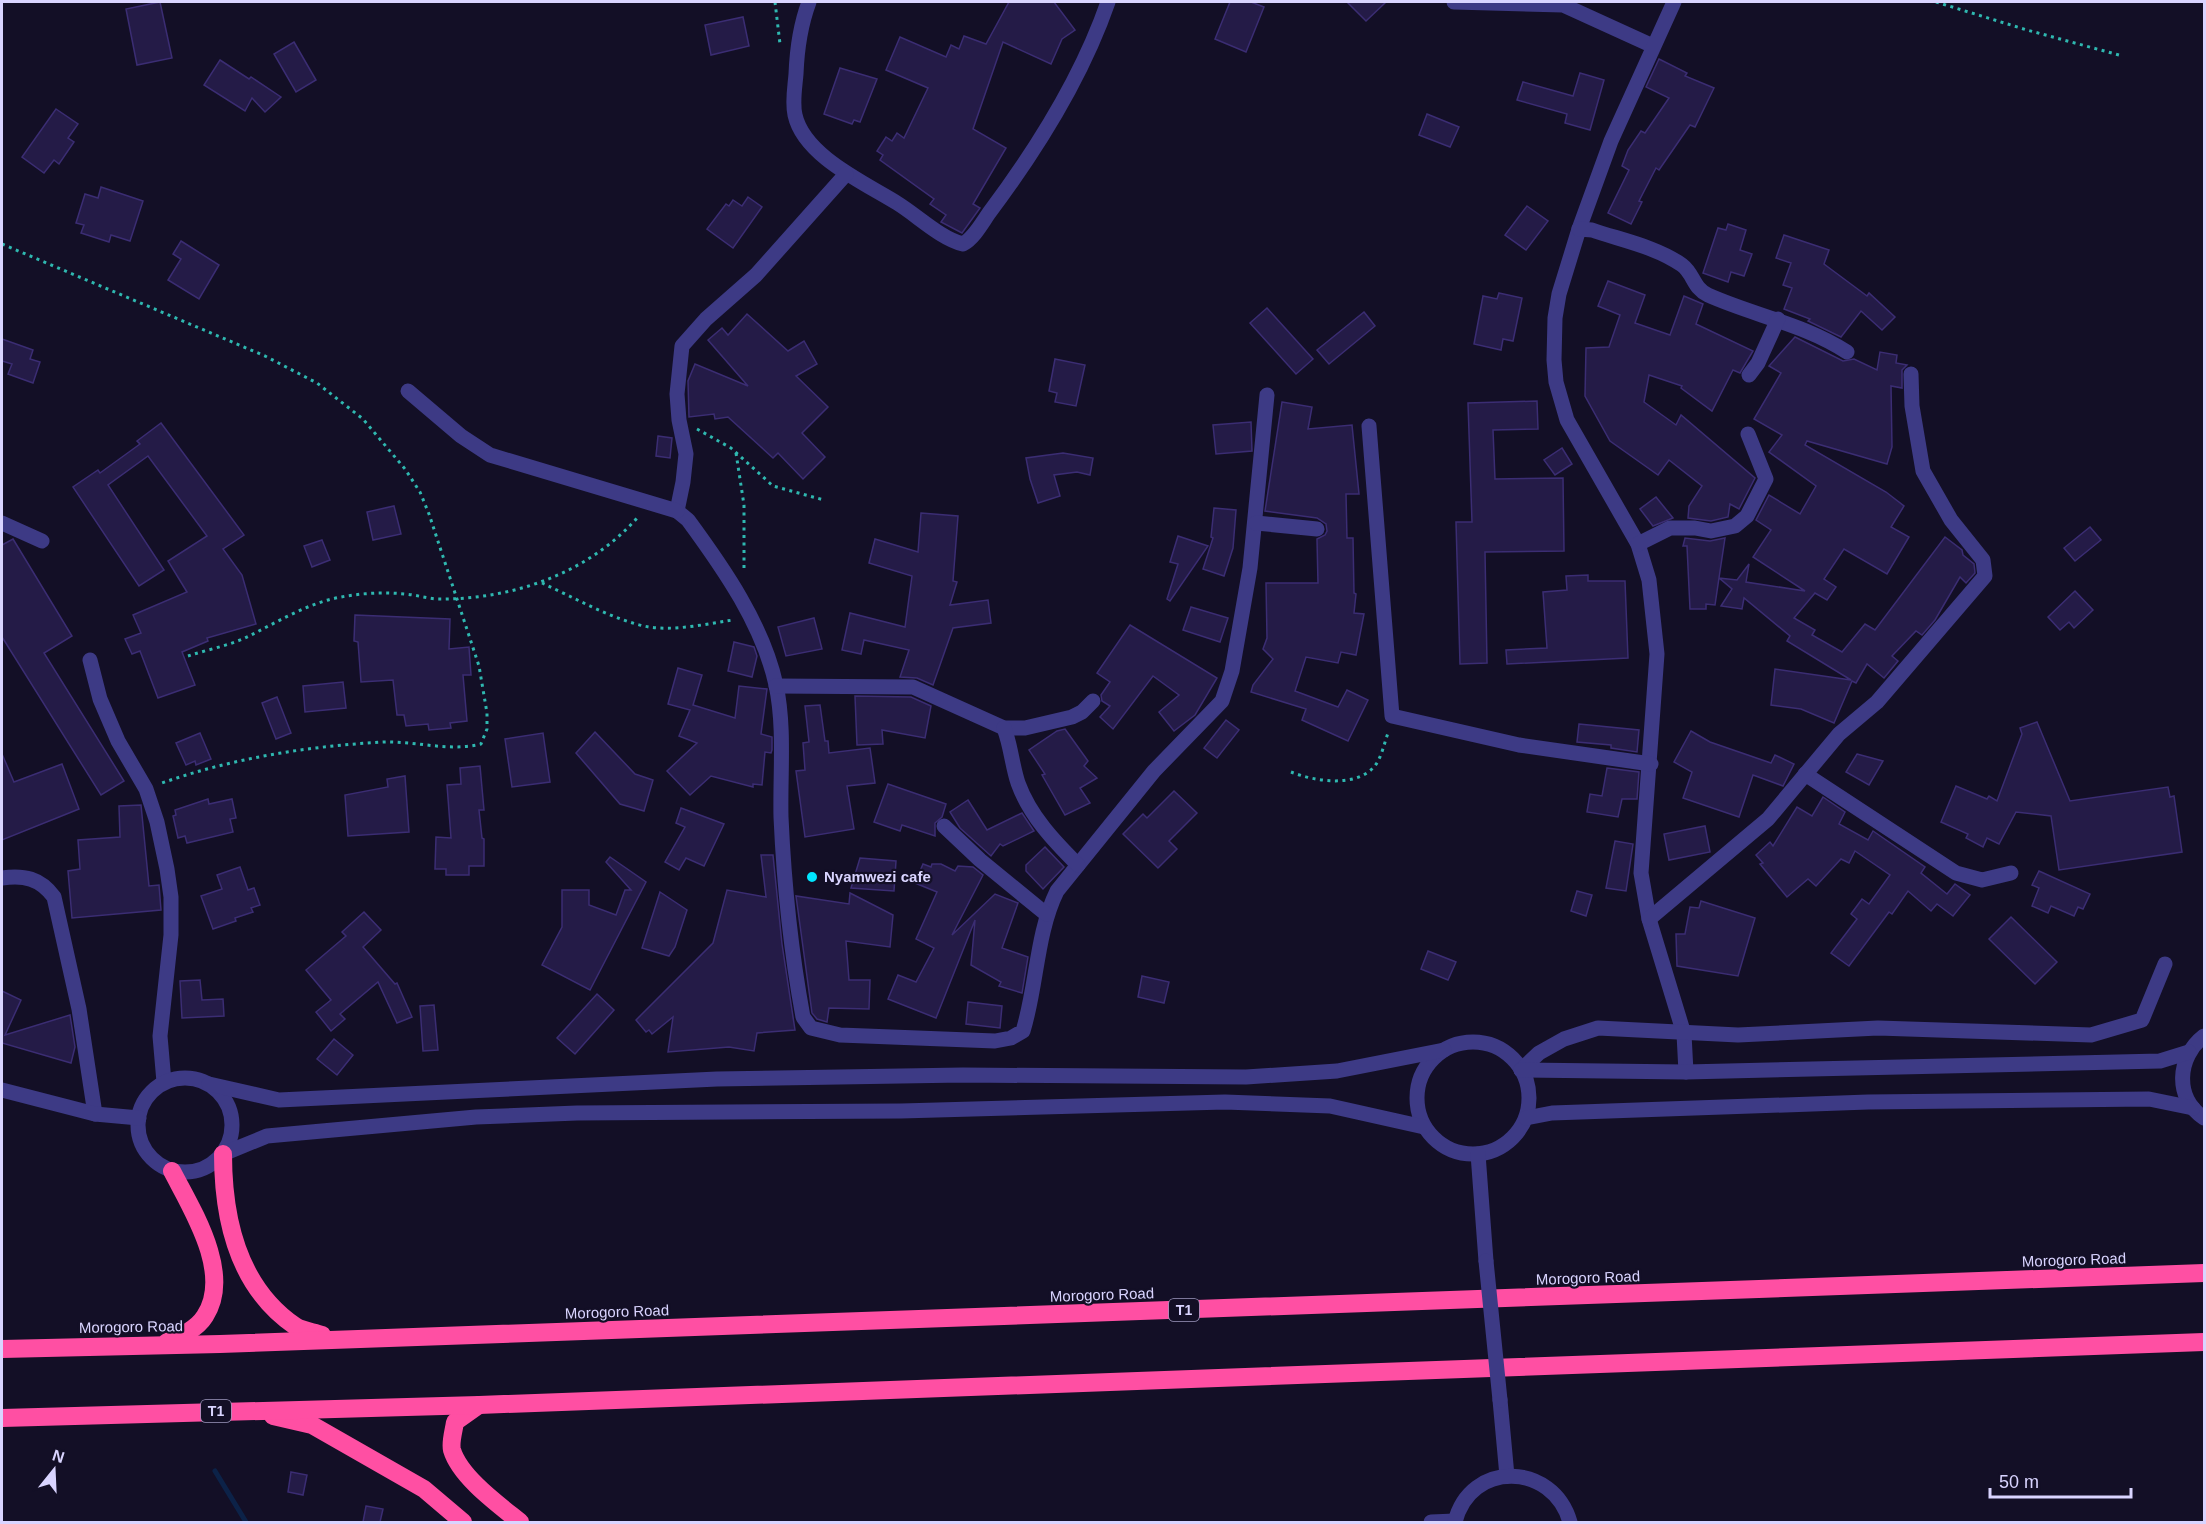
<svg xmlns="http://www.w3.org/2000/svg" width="2206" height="1524" viewBox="0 0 2206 1524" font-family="Helvetica,sans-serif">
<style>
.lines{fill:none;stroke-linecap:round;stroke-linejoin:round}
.stream{stroke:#0c2248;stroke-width:5}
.building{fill:#241b47;stroke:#3b2d73;stroke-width:1.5}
.path{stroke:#2fb8b0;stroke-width:3;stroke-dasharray:3 4.5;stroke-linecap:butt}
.minor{stroke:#3d3a85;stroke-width:15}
.highway{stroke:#ff4fa3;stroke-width:18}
.minor-bridge{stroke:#3d3a85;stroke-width:15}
.poi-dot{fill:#00e5ff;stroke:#130f26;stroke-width:2}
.labels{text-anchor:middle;stroke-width:4.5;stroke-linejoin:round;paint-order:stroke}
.shield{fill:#130f26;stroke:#9e99be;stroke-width:1.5}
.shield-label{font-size:14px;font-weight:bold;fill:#d9d4ff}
.poi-label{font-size:15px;font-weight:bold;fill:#d9d4ff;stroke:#130f26;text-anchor:start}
.street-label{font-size:15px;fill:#d9d4ff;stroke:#130f26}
</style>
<rect width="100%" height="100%" fill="#130f26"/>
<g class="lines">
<!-- stream -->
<polyline class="stream" points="215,1471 246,1522"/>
</g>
<!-- building -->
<g class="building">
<polygon points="160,2 172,58 137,65 126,9"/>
<polygon points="1009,2 1054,2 1075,30 1062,39 1051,64 1003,42 973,129 1006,148 973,204 980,208 962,233 941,222 946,215 930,204 934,199 880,160 883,155 877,151 886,137 892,141 897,133 904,138 928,88 886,70 900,37 946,57 951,45 959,49 964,36 986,44"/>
<polygon points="1230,2 1251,2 1264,7 1246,52 1215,39"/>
<polygon points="1347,2 1386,2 1366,21"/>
<polygon points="743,17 749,46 711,55 705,25"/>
<polygon points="294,42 316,80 296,92 274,54"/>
<polygon points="1659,59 1687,73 1685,76 1714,88 1695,127 1690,125 1659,170 1656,168 1639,201 1642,202 1631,224 1608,213 1629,170 1622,166 1628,150 1641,131 1645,133 1669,98 1646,87"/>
<polygon points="220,60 249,79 251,77 281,97 265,112 252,98 245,111 204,85"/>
<polygon points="840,68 877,79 860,122 854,120 852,124 824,114"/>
<polygon points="1580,73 1604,80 1590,130 1565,123 1567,114 1517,100 1523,82 1573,96"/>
<polygon points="56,109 78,124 68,138 74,142 59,164 54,160 44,173 22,157"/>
<polygon points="1427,114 1459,127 1450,147 1419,135"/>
<polygon points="101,187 143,201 130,241 111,235 109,242 81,233 84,225 76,223 85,194 98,198"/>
<polygon points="748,197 762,207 733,248 707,229 726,204 729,206 733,200 742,206"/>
<polygon points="1527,206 1548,221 1526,250 1505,235"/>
<polygon points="1728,224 1746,230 1740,250 1752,254 1744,276 1731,272 1728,282 1703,273 1718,228 1726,230"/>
<polygon points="1784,235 1829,250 1824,264 1867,296 1869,293 1895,317 1882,330 1861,311 1841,337 1808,321 1810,319 1784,309 1792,288 1783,285 1791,263 1776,258"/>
<polygon points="181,241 219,265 199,299 168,280 181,259 173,254"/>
<polygon points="1608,281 1645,295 1635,323 1670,335 1684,296 1703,304 1696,324 1753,351 1740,373 1733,370 1712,411 1681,388 1682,386 1649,375 1644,402 1676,425 1681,415 1755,478 1739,509 1730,504 1728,517 1711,521 1688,518 1689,506 1702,486 1669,460 1658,475 1610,441 1585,396 1586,348 1609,347 1620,315 1598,306"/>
<polygon points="1499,293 1522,298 1513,341 1503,339 1501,350 1474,344 1483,296 1497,299"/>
<polygon points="1267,308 1313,359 1296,374 1250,323"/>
<polygon points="1364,312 1375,326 1329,364 1317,350"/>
<polygon points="747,314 788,351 804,341 817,364 796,376 828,407 802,433 825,457 803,479 778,453 773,458 728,417 715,419 714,414 689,417 688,381 695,364 748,386 708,340 722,328 728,335"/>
<polygon points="1795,337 1843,361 1854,359 1877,370 1880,352 1897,355 1896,363 1907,365 1902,370 1902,388 1891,386 1892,447 1887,464 1807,441 1805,445 1886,492 1904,506 1891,527 1909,537 1887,574 1844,549 1824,579 1836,587 1827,600 1815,593 1794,618 1815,630 1812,635 1842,652 1865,624 1875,630 1945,537 1962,550 1963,555 1974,564 1975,573 1966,583 1960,577 1935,620 1922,635 1916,631 1892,656 1898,661 1884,678 1867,664 1856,683 1852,681 1834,723 1801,709 1771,705 1775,669 1851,680 1787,641 1790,636 1744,598 1742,609 1721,606 1732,589 1719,578 1715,605 1706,604 1706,609 1690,609 1687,546 1683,546 1685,538 1710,541 1725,538 1719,578 1737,580 1749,564 1746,582 1805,591 1753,557 1771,530 1756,520 1769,495 1800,514 1816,486 1769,452 1782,435 1754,419 1781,373 1769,366"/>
<polygon points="2,339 33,350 30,359 40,362 33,383 8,374 12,364 2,361"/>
<polygon points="1055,359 1085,365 1076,406 1055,402 1057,393 1049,391"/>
<polygon points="1537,401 1538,429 1493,430 1495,479 1563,478 1564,551 1485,552 1487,663 1460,664 1456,522 1472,522 1468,403"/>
<polygon points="1282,402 1312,407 1308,429 1352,425 1359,494 1346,494 1347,538 1353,538 1354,593 1356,594 1354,613 1364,614 1356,655 1341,652 1338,663 1306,657 1295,691 1338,707 1347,690 1368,700 1348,741 1302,720 1306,709 1251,692 1253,685 1273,659 1263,649 1267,638 1266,583 1318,583 1317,539 1325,535 1327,531 1326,524 1317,518 1265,511"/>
<polygon points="1251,422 1252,451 1216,454 1213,425"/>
<polygon points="161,423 244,535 223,549 242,575 256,624 207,638 208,641 182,652 195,685 158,698 140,651 132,654 125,639 141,633 133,615 187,592 168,561 207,536 148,456 108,485 164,570 139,586 73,487 98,470 100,473 140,444 137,441"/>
<polygon points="658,436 672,438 670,458 656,456"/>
<polygon points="1562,448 1572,464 1555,475 1544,460"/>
<polygon points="1063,453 1093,458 1090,475 1077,472 1054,475 1060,496 1038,503 1030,479 1026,458"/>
<polygon points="1656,497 1673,518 1653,526 1640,509"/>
<polygon points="394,506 401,534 373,540 367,512"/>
<polygon points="1214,508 1236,510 1233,548 1224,576 1203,569 1213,538 1211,537"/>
<polygon points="921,513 958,516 953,581 957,582 950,605 988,600 991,623 953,628 933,685 917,678 900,677 909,650 864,640 861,654 842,650 850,613 905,627 912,576 869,563 875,539 918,552"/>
<polygon points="2090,527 2101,540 2075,561 2064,548"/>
<polygon points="1178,536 1208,546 1170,601 1167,599 1178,564 1170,562"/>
<polygon points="13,539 72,636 44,653 124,781 101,795 2,637 2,545"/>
<polygon points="322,540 330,560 312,567 304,546"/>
<polygon points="1588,575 1588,581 1625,581 1628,658 1507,664 1506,650 1547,648 1543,592 1567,590 1566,576"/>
<polygon points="2075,591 2093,610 2074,628 2069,622 2060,630 2048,617"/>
<polygon points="1191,607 1228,618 1220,642 1183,630"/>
<polygon points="355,615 450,619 449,649 469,647 471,675 463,675 467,721 450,723 451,728 429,730 428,724 406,726 404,715 397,715 393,680 361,682 358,642 354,641"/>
<polygon points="814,618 822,649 786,656 778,627"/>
<polygon points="1130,625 1217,678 1195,715 1174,731 1159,712 1179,695 1153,676 1113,729 1100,717 1110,706 1102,701 1101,695 1110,682 1097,673"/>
<polygon points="734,642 754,647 757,656 752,677 728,671"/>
<polygon points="678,668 702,675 693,705 735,718 739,686 767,689 761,734 772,737 772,750 771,753 765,752 762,785 753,784 753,787 711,776 690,795 667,771 697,743 679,736 690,710 668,704"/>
<polygon points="343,682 346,708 305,712 303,686"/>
<polygon points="855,696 911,697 931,706 925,738 882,730 883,744 857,745"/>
<polygon points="277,697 291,733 276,739 262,703"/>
<polygon points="820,705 825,741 828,741 829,753 870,748 875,783 847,786 854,829 805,837 796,771 805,770 803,743 809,742 805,706"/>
<polygon points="1226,720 1239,730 1217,758 1204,748"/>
<polygon points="2037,722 2070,801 2168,787 2170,797 2174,796 2182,852 2059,870 2051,816 2016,812 1999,844 1987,838 1983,847 1966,838 1968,834 1941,822 1956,786 1987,799 1989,796 1997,801 2022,734 2020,728"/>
<polygon points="1579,724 1639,730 1637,752 1611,748 1611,745 1577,742"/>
<polygon points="1065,729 1088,761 1084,766 1097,778 1080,788 1090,803 1065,815 1042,775 1045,774 1029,750 1057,731"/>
<polygon points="1691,731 1710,742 1771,763 1775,755 1794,764 1783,786 1753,775 1739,817 1683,798 1692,772 1674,762"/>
<polygon points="595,732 635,774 653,780 644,811 620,804 576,753"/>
<polygon points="200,733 211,759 196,765 195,761 186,765 176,743"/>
<polygon points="543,733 550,782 512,787 505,739"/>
<polygon points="2,754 14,782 62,764 79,809 2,840"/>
<polygon points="1857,754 1883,761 1869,785 1846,772"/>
<polygon points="480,766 484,810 479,810 482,838 484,839 484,866 469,866 469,875 446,875 446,869 435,869 436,837 451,838 447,785 461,784 460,768"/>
<polygon points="1607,768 1639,772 1637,799 1622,799 1618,817 1587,812 1590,794 1602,796"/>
<polygon points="405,776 409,832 348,836 345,795 388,787 387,779"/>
<polygon points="888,784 946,804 942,817 935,823 935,836 902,825 900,831 874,822"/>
<polygon points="1174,791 1197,813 1169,841 1177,849 1158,868 1123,834 1143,814 1147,818"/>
<polygon points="1823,797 1845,812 1839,824 1868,840 1873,831 1925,867 1921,873 1947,894 1955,884 1970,895 1953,916 1937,904 1931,911 1908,891 1892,914 1889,912 1849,966 1831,953 1857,919 1851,914 1862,899 1869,904 1890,875 1855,851 1849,863 1841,859 1816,886 1808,879 1787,897 1760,864 1763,863 1756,855 1770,842 1773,846 1797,807 1812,816"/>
<polygon points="208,799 209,804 232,799 236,818 230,819 233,832 187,843 185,836 178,838 173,816 176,815 175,810"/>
<polygon points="968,800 987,830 1022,813 1034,831 1003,846 1000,844 991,856 960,828 950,812"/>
<polygon points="141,805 149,886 159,885 161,910 72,918 68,871 80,869 78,840 120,837 119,806"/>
<polygon points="681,808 724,824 704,866 686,858 679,870 665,862 685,827 676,823"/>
<polygon points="1705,826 1710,852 1669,860 1664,834"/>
<polygon points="1615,841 1633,844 1626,891 1606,888"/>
<polygon points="1045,847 1064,867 1043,889 1026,871 1026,865"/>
<polygon points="761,855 773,855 782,944 795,1030 757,1033 754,1051 729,1047 668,1052 673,1017 652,1034 649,1030 646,1032 636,1020 713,943 727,890 766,897"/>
<polygon points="610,857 646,882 590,990 542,965 562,927 562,890 589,890 589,905 616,915 625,890 631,890 606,862"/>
<polygon points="860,858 896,861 894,891 851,888"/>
<polygon points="923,864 931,867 932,864 941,864 955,871 958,866 973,867 983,875 952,935 995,894 1018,903 1002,948 1028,957 1022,993 999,986 1001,982 971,965 975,920 936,1018 888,999 898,975 916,982 934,948 916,939 937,892 915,883"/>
<polygon points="240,867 248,890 254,888 260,905 251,908 253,912 235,918 236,921 213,929 201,896 222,889 217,875"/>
<polygon points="2039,871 2090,894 2083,909 2078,907 2074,916 2051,906 2048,913 2032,906 2039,888 2032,885"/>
<polygon points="1577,891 1592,895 1586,916 1571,911"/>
<polygon points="660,892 687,910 675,947 669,956 642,948"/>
<polygon points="850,893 893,915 890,947 846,941 849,980 870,980 869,1009 829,1008 827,1022 817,1019 812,1013 796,896 849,904"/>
<polygon points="1701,901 1755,918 1738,976 1677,966 1676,934 1685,934 1690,907 1699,908"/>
<polygon points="364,912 381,930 363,947 395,984 397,983 412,1017 397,1023 378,982 340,1014 345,1019 331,1031 316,1012 331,1000 306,970 346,936 342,932"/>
<polygon points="2011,917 2057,962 2035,984 1989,939"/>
<polygon points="1428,951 1456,962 1448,980 1421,969"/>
<polygon points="1142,976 1169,982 1164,1003 1138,997"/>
<polygon points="200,980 202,1000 223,999 224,1016 182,1018 180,981"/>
<polygon points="2,991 21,1000 5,1035 70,1015 75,1047 71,1063 2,1043"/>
<polygon points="597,994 614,1010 575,1054 557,1038"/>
<polygon points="968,1002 1002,1006 1000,1028 966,1024"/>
<polygon points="434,1005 438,1050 423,1051 420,1006"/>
<polygon points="334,1039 353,1055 337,1075 317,1059"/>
<polygon points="291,1472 307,1475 303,1495 288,1492"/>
<polygon points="366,1506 383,1509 380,1522 363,1522"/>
</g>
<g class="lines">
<!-- path -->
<g class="path">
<polyline points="775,2 780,44"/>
<polyline points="1936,2 2027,30 2119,55"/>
<path d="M2,244l263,112 52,27 46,36 42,50 15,23 9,22 50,152 8,47v16l-6,15c-32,8 -65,-3 -97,-2 -75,4 -151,16 -222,41"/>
<polyline points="697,429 731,448 773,486 824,500"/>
<polyline points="736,453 744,505 744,572"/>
<path d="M542,583c33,15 73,38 107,44 27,4 57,-3 84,-7"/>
<path d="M188,656c18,-6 39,-10 57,-18 31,-15 62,-35 96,-41 21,-4 43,-5 64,-3 11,1 21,4 32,5 74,1 151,-25 201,-82"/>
<path d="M1291,772c23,9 62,16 82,-4 8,-8 11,-24 15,-35"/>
</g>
<!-- minor -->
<g class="minor">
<path d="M809,2c-9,24 -12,46 -13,72 -1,13 -4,28 -1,41 9,41 70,68 102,88 21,13 43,35 66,41 11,-6 19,-21 26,-31 48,-64 93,-136 119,-211"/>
<polyline points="1454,2 1563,5 1653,46"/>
<polyline points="1674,2 1611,141 1579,229 1559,294 1555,318 1554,360 1556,382 1567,420 1638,544 1649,580 1657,654 1641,873 1649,919 1684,1034 1686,1072"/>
<path d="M846,174l-90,101 -50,44 -24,27 -5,48 2,26 7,34 -3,28 -6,29 11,9c36,49 75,105 88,165 9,42 4,89 5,132 3,67 10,135 22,200l8,11 29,7 155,6 16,-3 12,-7c14,-45 13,-97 34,-140l97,-120 68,-70 10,-30 18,-103 17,-173"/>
<path d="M1579,229l13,1c29,10 65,17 90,35 12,9 11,23 26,30 47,21 96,29 139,57"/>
<polyline points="1749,375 1758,363 1778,319"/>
<polyline points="408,391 461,436 490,455 677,511"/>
<polyline points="1369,426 1392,716 1519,745 1651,764"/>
<polyline points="2,523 42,541"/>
<polyline points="1256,523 1317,529"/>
<polyline points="1638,544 1670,528 1695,528 1711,531 1735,526 1747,516 1766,479 1748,434"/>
<polyline points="90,660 100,699 118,741 146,789 157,822 167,869 171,897 171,935 160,1036 164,1082"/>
<polyline points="776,686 913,687 1004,728 1025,728 1072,717 1082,712 1093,701"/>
<path d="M1004,728c7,18 8,37 14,55 12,33 36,58 60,82"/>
<polyline points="1805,774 1956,873 1982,880 2011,873"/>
<polyline points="944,826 980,860 1046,914"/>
<path d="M2,878c22,-3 38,0 52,19l25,112 16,105"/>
<polyline points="1649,919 1768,819 1839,734 1877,702 1985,576 1983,560 1951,520 1923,471 1912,406 1911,374"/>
<path d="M2204,1036c-27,21 -30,62 0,82"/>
<circle cx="1473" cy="1098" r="56"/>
<polyline points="1521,1070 1539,1053 1564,1039 1598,1028 1738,1035 1878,1028 2091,1035 2142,1020 2165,964"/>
<polyline points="1521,1070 1686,1072 2160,1061 2189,1052"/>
<circle cx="185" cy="1125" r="47"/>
<polyline points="209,1084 279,1100 717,1079 963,1075 1246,1077 1337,1071 1444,1050"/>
<polyline points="2,1090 95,1114 139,1118"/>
<polyline points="1526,1118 1552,1113 1868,1102 2149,1099 2193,1108"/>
<polyline points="223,1154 267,1136 476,1117 577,1113 901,1111 1225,1102 1330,1106 1424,1127"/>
<polyline points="1478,1154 1486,1261"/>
<polyline points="1500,1400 1507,1476"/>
<polyline points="1431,1522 1455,1521"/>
<path d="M1455,1522c15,-62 98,-60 115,0"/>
</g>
<!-- highway -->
<g class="highway">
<path d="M223,1154c0,65 15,133 72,172 7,5 19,6 27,9"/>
<path d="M167,1342c14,-6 30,-13 38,-26 28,-43 -14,-108 -33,-145"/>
<polyline points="2,1349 220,1344 2204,1273"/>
<path d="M479,1405l-24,17c-1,8 -5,20 -3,28 8,27 47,55 68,72"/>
<polyline points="273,1416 312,1425 424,1489 463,1522"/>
<polyline points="2,1418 479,1405 2204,1342"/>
</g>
<!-- minor-bridge -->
<polyline class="minor-bridge" points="1486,1261 1500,1400"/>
</g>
<!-- markers -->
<circle class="poi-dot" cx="812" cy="877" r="6"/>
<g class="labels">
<!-- shield labels -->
<g class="shield">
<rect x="1169" y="1299" width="30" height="22" rx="4.5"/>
<rect x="201" y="1400" width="30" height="22" rx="4.5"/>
</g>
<g class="shield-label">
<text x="1184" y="1315">T1</text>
<text x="216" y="1416">T1</text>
</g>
<!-- poi labels -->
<g class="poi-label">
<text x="824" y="882">Nyamwezi cafe</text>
</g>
<!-- street labels -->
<g class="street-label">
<text transform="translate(2074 1260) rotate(-2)" y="5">Morogoro Road</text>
<text transform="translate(1588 1278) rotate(-2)" y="5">Morogoro Road</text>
<text transform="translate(1102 1295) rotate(-2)" y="5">Morogoro Road</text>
<text transform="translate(617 1312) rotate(-2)" y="5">Morogoro Road</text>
<text transform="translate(131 1327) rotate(-1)" y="5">Morogoro Road</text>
</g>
</g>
<!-- border -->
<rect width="2206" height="1524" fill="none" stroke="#d9d4ff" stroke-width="6"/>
<!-- north arrow -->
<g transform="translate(54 1470) rotate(18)" stroke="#130f26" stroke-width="4.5" paint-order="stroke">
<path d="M0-4.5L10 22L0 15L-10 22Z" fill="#d9d4ff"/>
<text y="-9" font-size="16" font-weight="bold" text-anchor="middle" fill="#d9d4ff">N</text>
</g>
<!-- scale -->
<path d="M1990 1488v9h141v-9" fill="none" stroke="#d9d4ff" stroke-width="3"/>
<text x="1999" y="1488" font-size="18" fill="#d9d4ff" stroke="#130f26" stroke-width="4.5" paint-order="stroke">50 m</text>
</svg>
